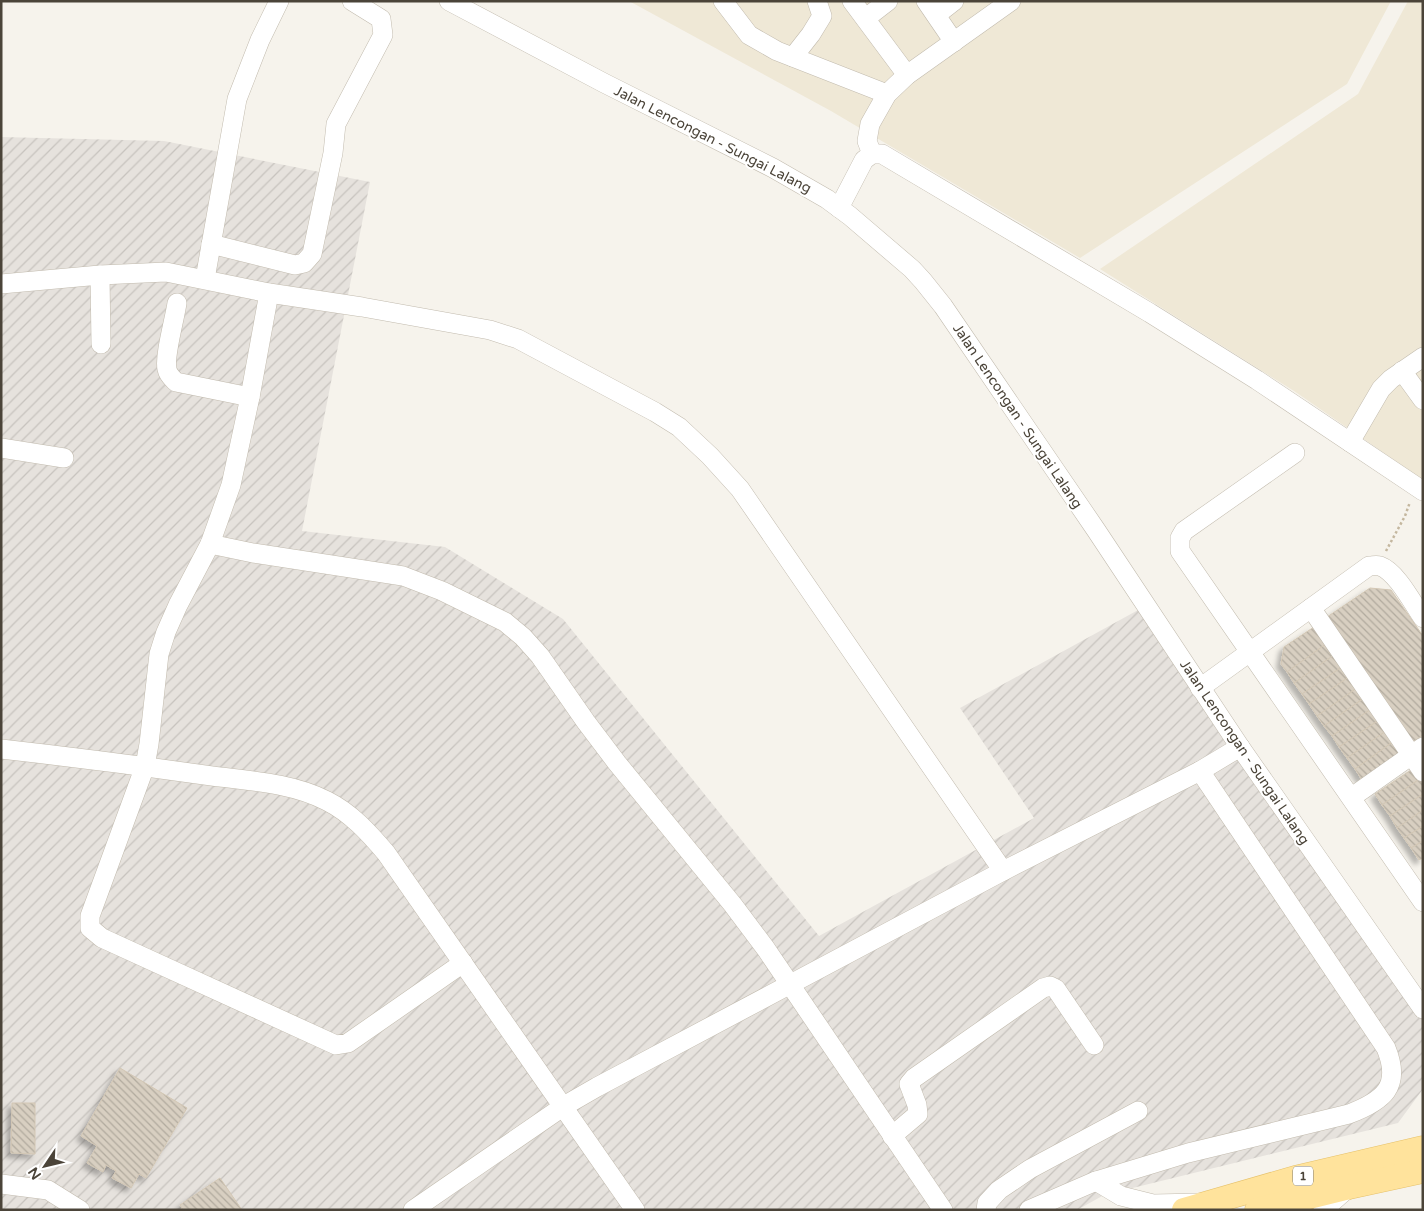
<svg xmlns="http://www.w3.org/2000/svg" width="1424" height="1211" viewBox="0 0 1424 1211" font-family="'Varela Round',sans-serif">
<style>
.industrial{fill:url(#industrial-furrows)}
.education{fill:#efe8d6}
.building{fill:url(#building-back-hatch);stroke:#d3c7b4;filter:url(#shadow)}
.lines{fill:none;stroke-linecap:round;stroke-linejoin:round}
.minor-casing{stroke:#c2bbae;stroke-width:20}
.major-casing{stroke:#e6c16a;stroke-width:25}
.path{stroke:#c4b79f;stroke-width:2.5;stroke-dasharray:2.5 2.5;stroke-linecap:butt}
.minor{stroke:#fff;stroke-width:19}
.major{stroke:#ffe39c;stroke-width:24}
.labels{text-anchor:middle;stroke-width:4;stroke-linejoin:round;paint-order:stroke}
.shield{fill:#fff;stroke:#817c74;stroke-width:1}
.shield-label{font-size:12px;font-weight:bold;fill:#4b4439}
.street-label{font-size:14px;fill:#4b4439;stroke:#fff}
</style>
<defs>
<pattern id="industrial-furrows" width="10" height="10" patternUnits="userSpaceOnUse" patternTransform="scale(1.25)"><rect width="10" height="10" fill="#e6e2dd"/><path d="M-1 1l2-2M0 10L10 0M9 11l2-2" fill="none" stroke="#c7c3be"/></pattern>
<pattern id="building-back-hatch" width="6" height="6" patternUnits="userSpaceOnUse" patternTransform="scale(1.25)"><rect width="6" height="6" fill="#d8cfc1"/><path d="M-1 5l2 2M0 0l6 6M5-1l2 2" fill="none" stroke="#b1aa9e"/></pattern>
<filter id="shadow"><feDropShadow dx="-4.5" dy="4.5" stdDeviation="2.5" flood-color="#0004"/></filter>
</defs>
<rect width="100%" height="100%" fill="#f6f3ec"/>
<!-- industrial -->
<polygon class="industrial" points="1,137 164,141 370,182 302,531 445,547 563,619 819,936 1034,818 960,708 1149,604 1423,1012 1423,1089 1398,1123 1104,1195 1077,1210 1,1210"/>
<!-- education -->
<g class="education">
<polygon points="629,1 1391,1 1347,84 1080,258 831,111"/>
<polygon points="1408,1 1423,1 1423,480 1294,391 1100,269 1358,94"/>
</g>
<!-- building -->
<g class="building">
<polygon points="1370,588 1391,590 1423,636 1423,735 1413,742 1327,617"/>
<polygon points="1314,627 1326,644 1287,672 1281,664 1284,647"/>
<polygon points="1326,644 1334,655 1294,683 1287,672"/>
<polygon points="1334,655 1342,667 1302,694 1294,683"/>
<polygon points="1342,667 1349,677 1309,704 1302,694"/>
<polygon points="1349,677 1357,688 1317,716 1309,704"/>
<polygon points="1357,688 1364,698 1324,726 1317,716"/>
<polygon points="1364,698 1371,709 1332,736 1324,726"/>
<polygon points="1371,709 1379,720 1339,747 1332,736"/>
<polygon points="1379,720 1386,731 1347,758 1339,747"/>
<polygon points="1386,731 1394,741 1355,769 1347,758"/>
<polygon points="1394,741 1402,752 1362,780 1355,769"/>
<polygon points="1414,768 1421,778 1382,805 1375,794"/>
<polygon points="1421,778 1423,781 1423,794 1390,816 1382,805"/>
<polygon points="1423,794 1423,810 1397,828 1390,816"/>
<polygon points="1423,810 1423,826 1404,838 1397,828"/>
<polygon points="1423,826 1423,841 1411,848 1404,838"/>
<polygon points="1423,841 1423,858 1419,860 1411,848"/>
<polygon points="120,1068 187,1108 146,1178 139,1174 131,1188 112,1178 116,1171 106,1165 103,1172 87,1163 97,1146 81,1136"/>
<polygon points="12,1103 35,1103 35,1154 11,1153"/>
<polygon points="220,1178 242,1210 183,1210 180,1205"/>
</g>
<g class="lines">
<!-- minor casing -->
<g class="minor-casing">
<g id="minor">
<polyline points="449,1 604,83 773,168 827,199 850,216 912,269 923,281 943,306 1096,530 1240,747 1423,1009"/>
<polyline points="723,1 749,35 777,51 887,94"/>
<polyline points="852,1 907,75"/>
<polyline points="926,1 954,42"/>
<polyline points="936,15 954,1"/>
<polyline points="866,18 888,1"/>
<polyline points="793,57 811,34 822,16 817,1"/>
<polyline points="872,154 867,141 870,124 887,94 907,75 1011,1"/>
<polyline points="839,208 864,160 872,154 882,154 1150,313 1257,380 1423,491"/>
<polyline points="211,244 295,265 304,263 312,254 333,153 336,124 383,35 381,19 352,1"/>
<polyline points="100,275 101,344"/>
<polyline points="205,279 237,99 260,40 279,1"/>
<polyline points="1,284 100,275 166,272 269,293 362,307 490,330 518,339 655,412 679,427 710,456 740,489 1003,871"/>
<polyline points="269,293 250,397 231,485 210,544 178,605 166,632 159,654 149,744 145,766 90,916 90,928 102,938 336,1045 348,1043 463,963"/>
<path d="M177,303c-2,15 -13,53 -10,66 1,6 5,9 9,13l74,15"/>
<polyline points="1402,371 1423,400"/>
<polyline points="1350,442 1381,389 1391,379 1423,357"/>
<polyline points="1,448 64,458"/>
<polyline points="1295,453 1184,531 1180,538 1180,551 1423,902"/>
<polyline points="210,544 253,553 403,576 442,591 505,622 523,637 540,656 586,722 617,763 733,905 766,949 943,1210"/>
<polyline points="1311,608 1423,772"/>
<path d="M1200,688l169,-122c4,0 7,-1 11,0 17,6 33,38 43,52"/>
<path d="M1,749c71,8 141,17 211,27 39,5 80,7 115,25 24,12 42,32 59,52l249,357"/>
<polyline points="1352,797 1423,747"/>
<polyline points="892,1136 918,1114 917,1105 909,1084 914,1078 1043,988 1050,986 1056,989 1094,1045"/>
<polyline points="1096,1181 1121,1196 1153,1204 1199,1203"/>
<polyline points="1,1184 48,1190 80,1210"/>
<polyline points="413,1210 564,1106 597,1087 1003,871 1200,771 1240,747"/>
<polyline points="986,1210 987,1203 999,1190 1030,1169 1138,1111"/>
<path d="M1029,1210l67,-29 92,-28 161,-39c34,-13 53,-27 37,-66l-186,-277"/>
<polyline points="1323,1210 1348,1188"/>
</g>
</g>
<!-- major casing -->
<g class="major-casing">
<g id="major">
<polyline points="1184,1210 1295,1178 1423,1148"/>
<polyline points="1257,1210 1349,1187 1423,1171"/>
</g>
</g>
<!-- path -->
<polyline class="path" points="1386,551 1405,516 1410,502"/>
<!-- minor -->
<use href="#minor" class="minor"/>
<!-- major -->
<use href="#major" class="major"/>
</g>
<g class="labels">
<!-- shield labels -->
<rect class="shield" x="1293" y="1166.5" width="20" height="19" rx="4"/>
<g class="shield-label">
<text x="1303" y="1180">1</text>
</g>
<!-- street labels -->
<g class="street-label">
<text transform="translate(713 139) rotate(27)" y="5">Jalan Lencongan - Sungai Lalang</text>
<text transform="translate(1018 416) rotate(56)" y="5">Jalan Lencongan - Sungai Lalang</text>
<text transform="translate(1245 752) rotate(56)" y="5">Jalan Lencongan - Sungai Lalang</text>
</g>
</g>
<!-- border -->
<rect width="1424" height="1211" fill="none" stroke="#4b4439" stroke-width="5"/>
<!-- north arrow -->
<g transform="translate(45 1166) rotate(235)" stroke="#ffffff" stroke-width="4" paint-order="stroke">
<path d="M0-4L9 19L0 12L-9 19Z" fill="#4b4439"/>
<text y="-8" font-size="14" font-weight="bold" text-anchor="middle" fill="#4b4439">N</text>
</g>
</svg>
